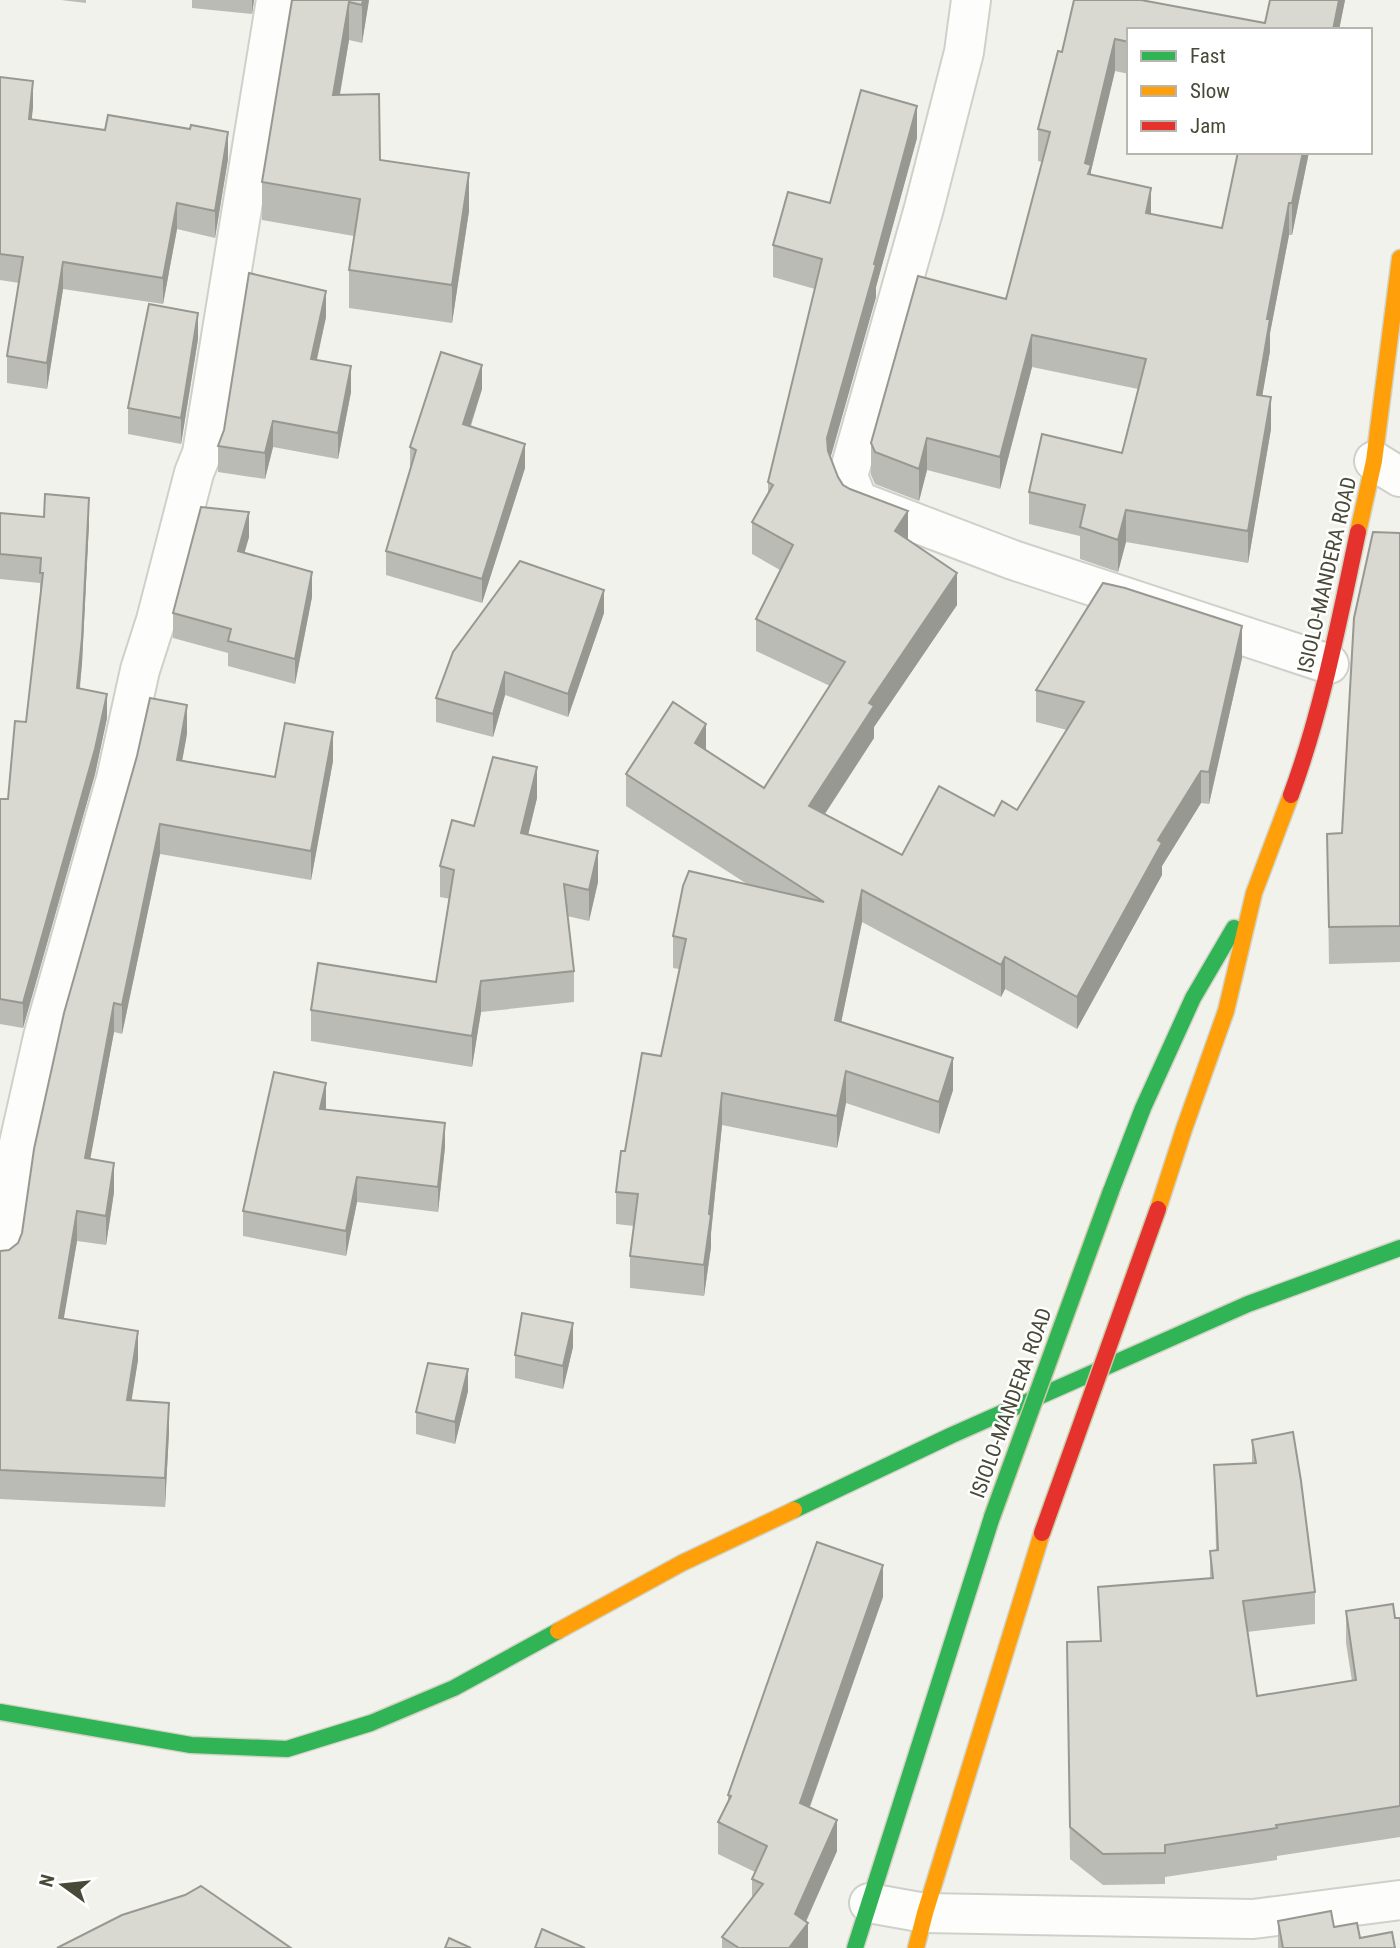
<svg xmlns="http://www.w3.org/2000/svg" width="1400" height="1948" viewBox="0 0 1400 1948" font-family="'Roboto Condensed',sans-serif">
<style>
.lines{fill:none;stroke-linecap:round;stroke-linejoin:round}
.street-casing{stroke:#d0d0ca;stroke-width:42}
.fast-casing{stroke:#d2d3c5;stroke-width:19}
.slow-casing{stroke:#d2d3c5;stroke-width:19}
.jam-casing{stroke:#d2d3c5;stroke-width:19}
.street{stroke:#fdfdfc;stroke-width:38}
.fast{stroke:#30b455;stroke-width:16}
.slow{stroke:#ff9f0a;stroke-width:16}
.jam{stroke:#e5322d;stroke-width:16}
.fast-bridge-casing{stroke:#cacaa8;stroke-width:19;stroke-linecap:butt}
.jam-bridge-casing{stroke:#cacaa8;stroke-width:19;stroke-linecap:butt}
.fast-bridge{stroke:#30b455;stroke-width:16}
.jam-bridge{stroke:#e5322d;stroke-width:16}
.wall{fill:#bbbbb5}
.shaded-wall{fill:#989893}
.building{fill:#d9d9d2;stroke:#989893;stroke-width:2}
.labels{text-anchor:middle;stroke-width:5;stroke-linejoin:round;paint-order:stroke}
.street-label{font-size:21px;fill:#494937;stroke:#fff}
</style>
<rect width="100%" height="100%" fill="#f2f2ed"/>
<g class="lines">
<!-- street casing -->
<g class="street-casing">
<g id="street">
<polyline points="971,0 964,52 924,208 848,476 858,501 1013,560 1329,664"/>
<polyline points="1374,461 1400,477"/>
<polyline points="0,1259 12,1174 43,1037 116,779 140,670 156,620 194,473 202,453 276,0"/>
<polyline points="869,1903 925,1913 1253,1919 1400,1900"/>
</g>
</g>
<!-- fast casing -->
<g class="fast-casing">
<g id="fast">
<polyline points="1111,1191 1143,1108 1193,998 1234,928"/>
<polyline points="794,1510 952,1435 1248,1304 1400,1248"/>
<polyline points="0,1712 191,1745 287,1749 371,1723 454,1688 558,1631"/>
<polyline points="855,1948 992,1517"/>
</g>
</g>
<!-- slow casing -->
<g class="slow-casing">
<g id="slow">
<polyline points="1358,532 1374,461 1400,258"/>
<polyline points="1158,1209 1184,1129 1226,1011 1254,893 1291,795"/>
<polyline points="558,1631 682,1563 794,1510"/>
<polyline points="916,1948 925,1913 1042,1533"/>
</g>
</g>
<!-- jam casing -->
<g class="jam-casing">
<path id="jam" d="M1291,795c31,-84 48,-174 67,-263"/>
</g>
<!-- street -->
<use href="#street" class="street"/>
<!-- fast -->
<use href="#fast" class="fast"/>
<!-- slow -->
<use href="#slow" class="slow"/>
<!-- jam -->
<use href="#jam" class="jam"/>
<!-- fast-bridge casing -->
<g class="fast-bridge-casing">
<polyline id="fast-bridge" points="992,1517 1111,1191"/>
</g>
<!-- jam-bridge casing -->
<g class="jam-bridge-casing">
<polyline id="jam-bridge" points="1042,1533 1158,1209"/>
</g>
<!-- fast-bridge -->
<use href="#fast-bridge" class="fast-bridge"/>
<!-- jam-bridge -->
<use href="#jam-bridge" class="jam-bridge"/>
</g>
<!-- wall -->
<g class="wall">
<polygon points="61,0 86,0 86,3"/>
<polygon points="192,0 254,0 252,14 192,8"/>
<polygon points="292,0 369,0 362,43 349,40 340,95 380,160 469,211 452,323 349,308 349,270 354,236 262,220 262,182"/>
<polygon points="1074,0 1265,23 1270,0 1345,0 1339,30 1129,30 1129,74 1115,71 1091,171 1091,175 1151,214 1222,228 1309,152 1292,235 1289,235 1270,333 1270,351 1262,395 1271,429 1248,563 1126,542 1118,572 1080,559 1080,536 1029,524 1029,492 1122,453 1138,389 1032,367 1000,489 927,470 919,501 875,484 871,475 871,443 1006,299 1042,162 1038,161 1038,129 1062,52"/>
<polygon points="0,77 33,107 31,119 228,159 215,238 177,229 163,304 63,289 47,389 7,383 7,356 19,283 0,280"/>
<polygon points="917,138 876,287 876,297 830,458 838,477 843,485 908,540 957,605 874,727 874,738 825,814 902,855 994,816 1017,810 1067,730 1036,722 1036,690 1242,658 1209,804 1201,803 1162,866 1162,875 1077,1029 1005,989 1001,997 862,922 841,1022 953,1090 939,1134 846,1103 837,1148 722,1125 711,1233 711,1247 704,1296 630,1288 630,1256 634,1226 616,1224 616,1192 625,1151 661,1056 679,969 673,968 673,936 747,884 626,806 626,774 706,750 764,788 830,686 756,651 756,619 780,570 752,554 752,522 768,494 768,482 815,289 773,277 773,245"/>
<polygon points="326,317 317,360 351,392 338,459 273,447 265,479 218,472 218,446"/>
<polygon points="198,339 181,444 128,434 128,408"/>
<polygon points="482,389 471,426 525,468 482,603 386,575 386,551 410,471 410,447"/>
<polygon points="0,513 89,523 82,663 80,689 107,718 95,774 23,1028 0,1024 0,799 8,799 26,722 40,597 40,583 0,579"/>
<polygon points="1400,533 1400,962 1329,964 1327,834 1342,833"/>
<polygon points="249,537 244,553 312,597 295,684 228,666 228,653 173,638 173,613"/>
<polygon points="604,613 568,717 505,695 493,737 436,722 436,698"/>
<polygon points="187,734 182,760 275,777 333,761 311,880 160,854 122,1034 114,1032 90,1159 114,1192 106,1245 77,1241 63,1319 138,1360 131,1400 169,1432 165,1507 0,1499 0,1251 9,1250 18,1243 22,1233"/>
<polygon points="537,798 528,835 598,882 589,921 567,916 574,971 574,1002 481,1012 472,1067 311,1041 311,1010 436,982 450,899 440,897 440,866 474,826"/>
<polygon points="326,1108 326,1110 445,1147 438,1212 357,1202 346,1256 243,1236 243,1211"/>
<polygon points="573,1347 563,1389 515,1378 515,1355"/>
<polygon points="468,1391 455,1444 416,1434 416,1412"/>
<polygon points="1252,1440 1315,1592 1315,1624 1247,1632 1257,1696 1352,1681 1346,1643 1346,1611 1395,1618 1400,1618 1400,1837 1277,1856 1277,1860 1165,1877 1165,1884 1103,1885 1070,1859 1067,1642 1100,1641 1098,1587 1210,1579 1210,1551 1216,1550 1214,1465 1252,1463"/>
<polygon points="883,1597 810,1807 837,1851 806,1922 808,1948 722,1948 722,1937 752,1897 752,1879 755,1872 718,1854 718,1822 728,1802 728,1795"/>
<polygon points="1278,1921 1334,1927 1360,1938 1395,1948 1278,1948"/>
</g>
<!-- shaded-wall -->
<g class="shaded-wall">
<polygon points="252,0 254,0 252,14"/>
<polygon points="363,0 369,0 362,43 362,5"/>
<polygon points="1339,0 1345,0 1339,30 1333,30"/>
<polygon points="349,2 349,40 333,133 333,95"/>
<polygon points="1115,39 1115,71 1091,171 1091,197 1085,163"/>
<polygon points="33,81 33,107 29,146 29,119"/>
<polygon points="917,106 917,138 876,287 876,297 827,470 827,438"/>
<polygon points="228,132 228,159 215,238 215,211"/>
<polygon points="1303,152 1309,152 1292,235 1292,203"/>
<polygon points="469,173 469,211 452,323 452,285"/>
<polygon points="1151,188 1151,220 1146,213"/>
<polygon points="177,203 177,229 163,304 163,278"/>
<polygon points="1289,203 1289,235 1270,333 1270,351 1257,427 1257,395 1267,319"/>
<polygon points="63,262 63,289 47,389 47,363"/>
<polygon points="326,291 326,317 311,385 311,359"/>
<polygon points="198,313 198,339 181,444 181,418"/>
<polygon points="1032,335 1032,367 1000,489 1000,457"/>
<polygon points="482,365 482,389 463,448 463,424"/>
<polygon points="351,366 351,392 338,459 338,433"/>
<polygon points="1271,397 1271,429 1248,563 1248,531"/>
<polygon points="273,421 273,447 265,479 265,453"/>
<polygon points="927,438 927,470 919,501 919,469"/>
<polygon points="525,444 525,468 482,603 482,579"/>
<polygon points="89,498 89,523 82,663 77,713 77,688"/>
<polygon points="1126,510 1126,542 1118,572 1118,540"/>
<polygon points="908,511 908,543 895,531"/>
<polygon points="249,512 249,537 238,576 238,551"/>
<polygon points="312,572 312,597 295,684 295,659"/>
<polygon points="957,573 957,605 874,727 874,738 809,838 809,806 869,703"/>
<polygon points="604,590 604,613 568,717 568,694"/>
<polygon points="1242,626 1242,658 1209,804 1209,772"/>
<polygon points="505,672 505,695 493,737 493,714"/>
<polygon points="107,694 107,718 95,774 23,1028 23,1003"/>
<polygon points="187,705 187,734 177,789 177,760"/>
<polygon points="706,724 706,756 695,743"/>
<polygon points="333,732 333,761 311,880 311,851"/>
<polygon points="537,767 537,798 521,864 521,833"/>
<polygon points="1201,771 1201,803 1162,866 1162,875 1077,1029 1077,997 1158,840"/>
<polygon points="160,824 160,854 122,1034 122,1005"/>
<polygon points="598,851 598,882 589,921 589,890"/>
<polygon points="862,890 862,922 835,1052 835,1020"/>
<polygon points="1005,957 1005,989 1001,997 1001,965"/>
<polygon points="481,981 481,1012 472,1067 472,1036"/>
<polygon points="114,1003 114,1032 85,1187 85,1158"/>
<polygon points="953,1058 953,1090 939,1134 939,1102"/>
<polygon points="846,1071 846,1103 837,1148 837,1116"/>
<polygon points="326,1083 326,1108 320,1134 320,1109"/>
<polygon points="722,1093 722,1125 711,1233 711,1247 704,1296 704,1265"/>
<polygon points="445,1123 445,1147 438,1212 438,1187"/>
<polygon points="114,1163 114,1192 106,1245 106,1216"/>
<polygon points="357,1177 357,1202 346,1256 346,1231"/>
<polygon points="77,1211 77,1241 59,1347 59,1318"/>
<polygon points="573,1323 573,1347 563,1389 563,1366"/>
<polygon points="138,1331 138,1360 127,1429 127,1400"/>
<polygon points="468,1369 468,1391 455,1444 455,1422"/>
<polygon points="169,1403 169,1432 165,1507 165,1478"/>
<polygon points="883,1565 883,1597 800,1834 800,1803"/>
<polygon points="837,1820 837,1851 801,1932 808,1923 808,1948 789,1948 795,1914"/>
</g>
<!-- building -->
<g class="building">
<polygon points="292,0 363,0 362,5 349,2 333,95 379,94 380,160 469,173 452,285 349,270 360,199 262,182"/>
<polygon points="1074,0 1141,0 1265,23 1270,0 1339,0 1333,30 1129,30 1129,42 1115,39 1085,163 1091,165 1088,174 1151,188 1146,213 1222,228 1238,152 1303,152 1292,203 1289,203 1267,319 1270,319 1257,395 1271,397 1248,531 1126,510 1118,540 1080,527 1085,505 1029,492 1042,434 1122,453 1146,359 1032,335 1000,457 927,438 919,469 875,452 871,443 918,276 1006,299 1050,132 1038,129 1058,51 1062,52"/>
<polygon points="0,77 33,81 29,119 105,130 108,115 190,129 191,125 228,132 215,211 177,203 163,278 63,262 47,363 7,356 23,257 0,254"/>
<polygon points="861,90 917,106 874,264 876,265 827,438 828,451 838,477 843,485 850,489 908,511 895,531 957,573 869,703 874,706 809,806 902,855 939,786 994,816 1002,801 1017,810 1084,702 1036,690 1103,583 1125,588 1242,626 1209,772 1201,771 1158,840 1162,843 1077,997 1005,957 1001,965 862,890 835,1020 953,1058 939,1102 846,1071 837,1116 722,1093 709,1214 711,1215 704,1265 630,1256 638,1194 616,1192 621,1151 625,1151 642,1053 661,1056 686,939 673,936 683,886 689,871 824,902 626,774 673,702 706,724 695,743 764,788 845,662 756,619 793,545 752,522 773,485 768,482 822,259 773,245 788,192 830,203"/>
<polygon points="249,273 326,291 311,359 351,366 338,433 273,421 265,453 218,446 224,430"/>
<polygon points="149,304 198,313 181,418 128,408"/>
<polygon points="441,352 482,365 463,424 525,444 482,579 386,551 416,450 410,447"/>
<polygon points="45,494 89,498 82,638 77,688 107,694 95,749 23,1003 0,999 0,799 8,799 15,721 26,722 43,573 40,573 41,558 0,554 0,513 44,517"/>
<polygon points="201,507 249,512 238,551 312,572 295,659 228,641 231,629 173,613"/>
<polygon points="1373,532 1400,533 1400,926 1329,927 1327,834 1342,833 1354,618"/>
<polygon points="520,561 604,590 568,694 505,672 493,714 436,698 453,652"/>
<polygon points="150,698 187,705 177,760 275,777 285,723 333,732 311,851 160,824 122,1005 114,1003 85,1158 114,1163 106,1216 77,1211 59,1318 138,1331 127,1400 169,1403 165,1478 0,1470 0,1251 9,1250 18,1243 22,1233 34,1149 64,1013 137,756"/>
<polygon points="493,757 537,767 521,833 598,851 589,890 564,884 574,971 481,981 472,1036 311,1010 318,963 436,982 454,870 440,866 452,820 474,826"/>
<polygon points="274,1072 326,1083 320,1109 445,1123 438,1187 357,1177 346,1231 243,1211"/>
<polygon points="522,1313 573,1323 563,1366 515,1355"/>
<polygon points="428,1363 468,1369 455,1422 416,1412"/>
<polygon points="1293,1432 1301,1481 1315,1592 1243,1601 1257,1696 1356,1680 1346,1611 1393,1604 1395,1618 1400,1618 1400,1806 1276,1825 1277,1828 1165,1845 1165,1853 1103,1854 1070,1827 1067,1642 1101,1641 1098,1587 1213,1578 1210,1551 1218,1550 1214,1465 1256,1463 1252,1440"/>
<polygon points="817,1542 883,1565 800,1803 837,1820 795,1914 808,1923 789,1948 739,1948 722,1937 763,1884 752,1879 767,1846 718,1822 731,1796 728,1795"/>
<polygon points="201,1886 291,1948 57,1948 122,1915 185,1895"/>
<polygon points="1331,1911 1334,1927 1357,1923 1360,1938 1392,1932 1395,1948 1283,1948 1278,1921"/>
<polygon points="542,1929 585,1948 535,1948"/>
<polygon points="449,1938 471,1948 445,1948"/>
</g>
<g class="labels">
<!-- street labels -->
<g class="street-label">
<text transform="translate(1327 575) rotate(-77)" y="7">ISIOLO-MANDERA ROAD</text>
<text transform="translate(1011 1403) rotate(-70)" y="7">ISIOLO-MANDERA ROAD</text>
</g>
</g>
<!-- legend -->
<rect x="1127" y="28" width="245" height="126" fill="#ffffff" stroke="#b6b6af" stroke-width="2"/>
<rect x="1141" y="51" width="35" height="10" fill="#30b455" stroke="#b6b6af" stroke-width="2"/>
<text x="1190" y="63" font-size="21" fill="#494937">Fast</text>
<rect x="1141" y="86" width="35" height="10" fill="#ff9f0a" stroke="#b6b6af" stroke-width="2"/>
<text x="1190" y="98" font-size="21" fill="#494937">Slow</text>
<rect x="1141" y="121" width="35" height="10" fill="#e5322d" stroke="#b6b6af" stroke-width="2"/>
<text x="1190" y="133" font-size="21" fill="#494937">Jam</text>
<!-- north arrow -->
<g transform="translate(63 1885) rotate(285)" stroke="#ffffff" stroke-width="5" paint-order="stroke">
<path d="M0-5L12 26L0 18L-12 26Z" fill="#494937"/>
<text y="-10" font-size="19" font-weight="bold" text-anchor="middle" fill="#494937">N</text>
</g>
</svg>
